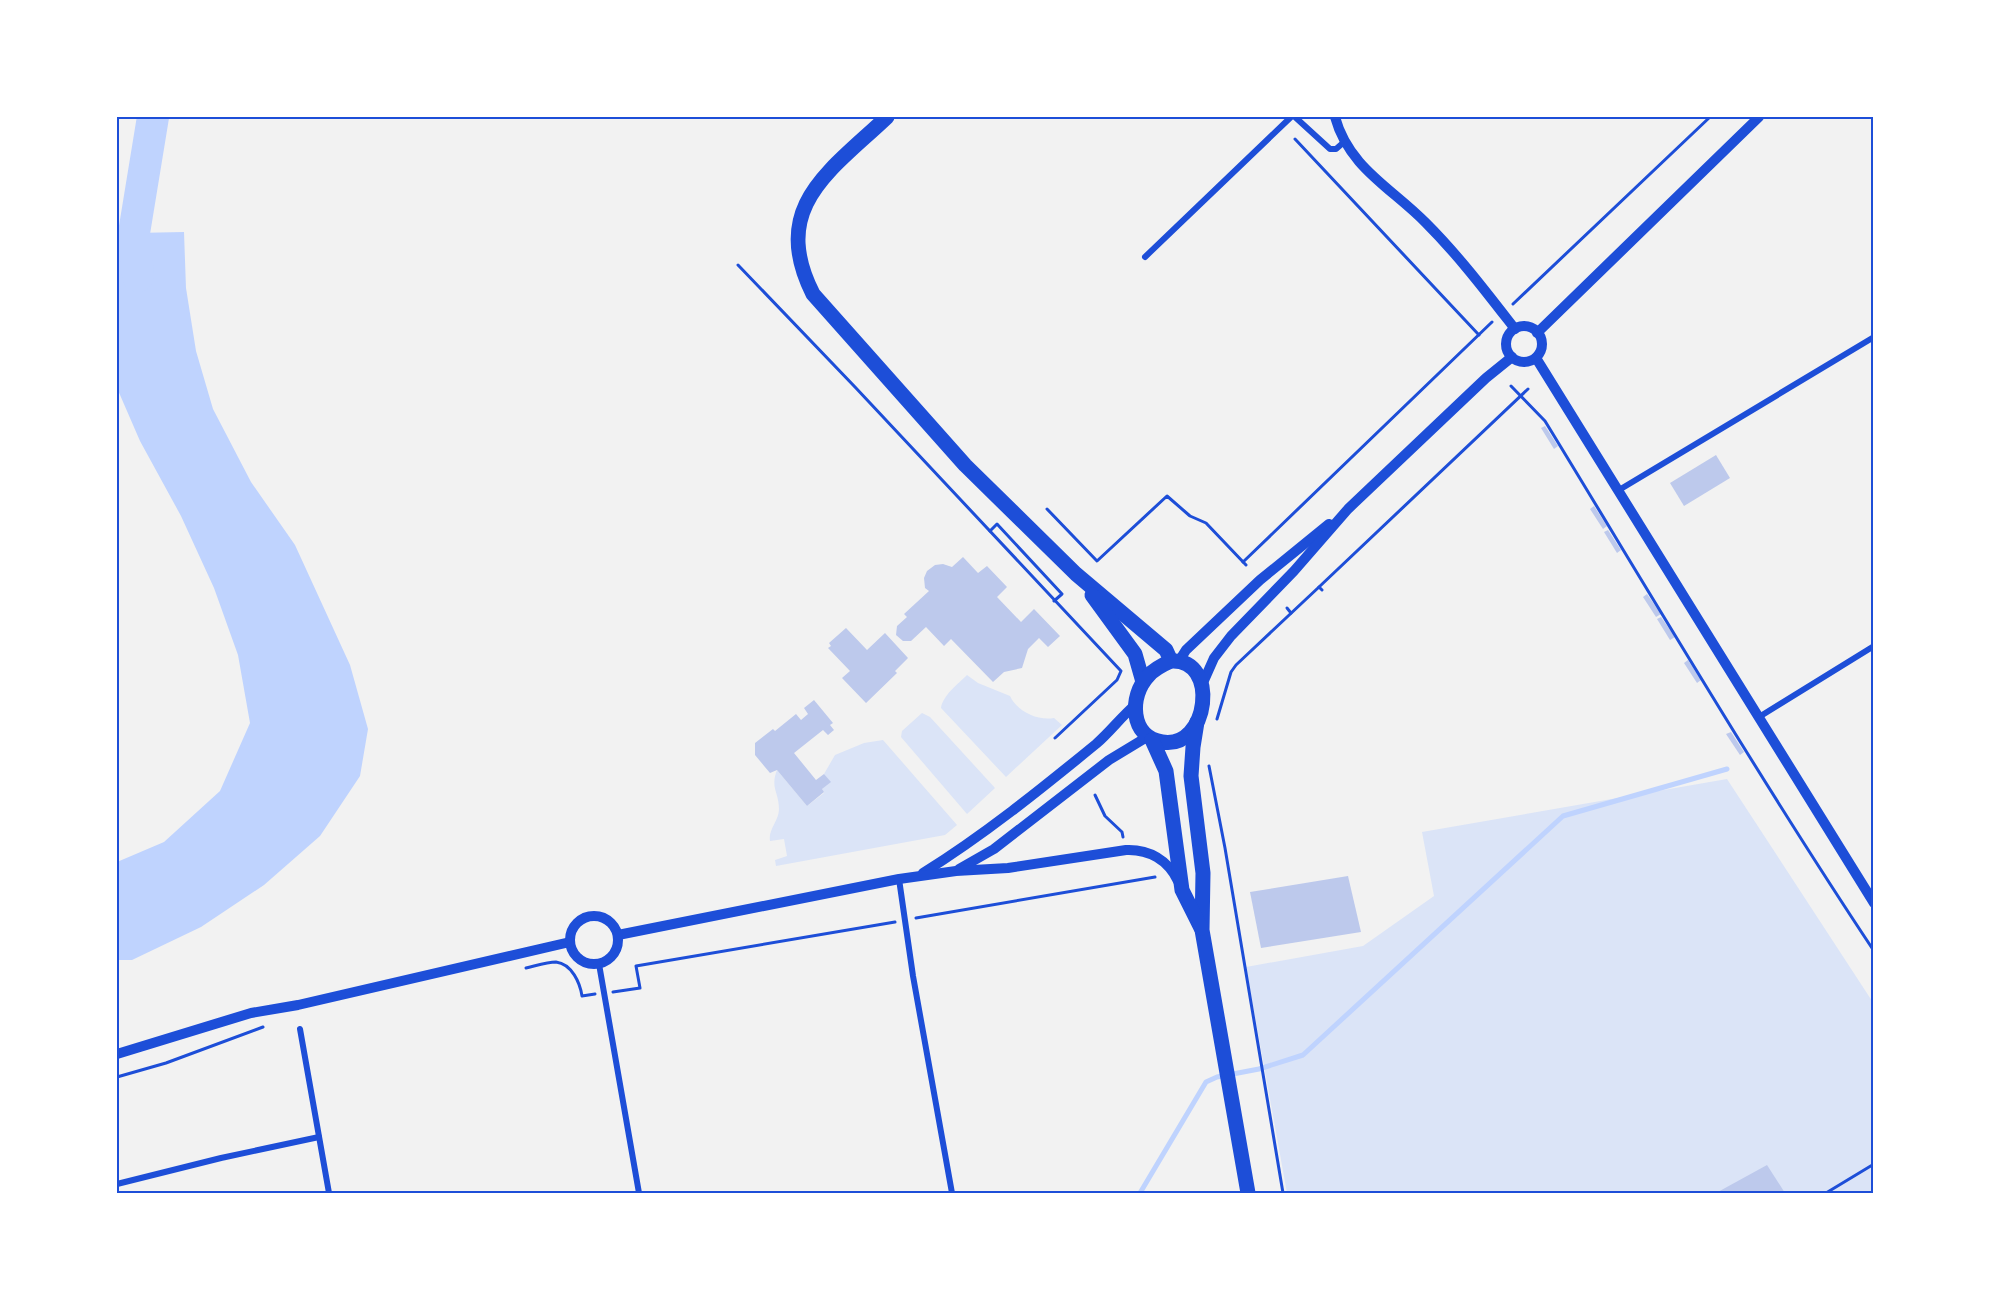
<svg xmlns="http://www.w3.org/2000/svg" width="1991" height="1310" viewBox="0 0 1991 1310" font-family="'Fira Sans',sans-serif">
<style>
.green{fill:#dbe4f7}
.water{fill:#bfd3fe}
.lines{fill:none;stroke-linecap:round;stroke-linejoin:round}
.stream{stroke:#bfd3fe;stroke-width:5}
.river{stroke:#bfd3fe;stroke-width:32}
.building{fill:#bdc9ec}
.path{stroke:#1d4ed8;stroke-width:3}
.minor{stroke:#1d4ed8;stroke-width:6}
.tertiary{stroke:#1d4ed8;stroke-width:10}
.primary{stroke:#1d4ed8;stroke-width:15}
.neatline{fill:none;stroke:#1d4ed8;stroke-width:2}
</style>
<rect width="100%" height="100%" fill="#f2f2f2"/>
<!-- green -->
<g class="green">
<path d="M967,675l11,8 32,13c7,15 27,25 44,22l8,7 -56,52 -65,-69c2,-13 17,-24 26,-33z"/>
<polygon points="922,713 930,717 995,788 967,814 901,737 902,731"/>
<path d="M883,740l74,85 -12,10 -169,31 -1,-6 12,-4 -3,-17 -14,2c-2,-12 9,-20 9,-32 0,-17 -9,-21 -2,-39l30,36 17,-13 -2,-4 8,-7 -6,-8 11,-19 29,-12z"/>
<polygon points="1727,779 1874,1004 1874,1193 1287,1193 1246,967 1363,946 1434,896 1422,832"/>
</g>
<!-- water -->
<polygon class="water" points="184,232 186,288 196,351 213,409 251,482 295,545 350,665 368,729 360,776 320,836 264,885 201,927 132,960 117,960 117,862 164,842 220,791 250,723 238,655 214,588 181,516 140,441 117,388 117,235 134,233"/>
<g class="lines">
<!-- stream -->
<polyline class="stream" points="1140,1193 1206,1082 1217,1077 1259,1069 1303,1055 1563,816 1727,769"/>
<!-- river -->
<polyline class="river" points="138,276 134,233 153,117"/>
</g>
<!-- building -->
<g class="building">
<polygon points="1545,426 1558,446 1554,449 1541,428"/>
<polygon points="1716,455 1730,478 1684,506 1670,483"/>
<polygon points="1594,506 1607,526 1603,529 1590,509"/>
<polygon points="1608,530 1621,550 1617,553 1604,532"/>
<polygon points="963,557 978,573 987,566 1007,587 997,597 1021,622 1034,609 1060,636 1048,647 1039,638 1028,649 1022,668 1004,672 993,682 951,639 944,646 926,627 911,641 903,641 896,635 897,626 907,617 904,614 929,591 925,588 924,578 927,571 935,565 943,564 952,567"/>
<polygon points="1647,594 1661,614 1656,617 1643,597"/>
<polygon points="1661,617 1675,637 1670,640 1657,619"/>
<polygon points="846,628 867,650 885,633 908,658 895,671 897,673 866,703 842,678 850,671 828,648 831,646 829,643"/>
<polygon points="1688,660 1701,680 1697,683 1684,663"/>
<polygon points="814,700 833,723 830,725 834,730 828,735 823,730 794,753 816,780 824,774 831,782 822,789 824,792 807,806 777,770 770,773 755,755 755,743 773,729 775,731 796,714 801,720 808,714 804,708"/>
<polygon points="1731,732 1744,752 1740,755 1726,734"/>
<polygon points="1348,876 1361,932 1261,948 1250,892"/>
<polygon points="1767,1165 1785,1193 1716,1193"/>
</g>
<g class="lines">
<!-- path -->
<g class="path">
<polyline points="1295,139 1479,335"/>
<polyline points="738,265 855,387 1121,671 1117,680 1055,738"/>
<polyline points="1513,304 1710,117"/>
<path d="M1511,386l34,35c108,177 214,357 329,530"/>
<polyline points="1047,509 1097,561 1167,496 1190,516 1206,523 1246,565"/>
<polyline points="990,531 997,524 1062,594 1054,601"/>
<polyline points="1243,562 1492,322"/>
<polyline points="1319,587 1528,389"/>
<polyline points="1287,608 1291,613"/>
<polyline points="1217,719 1231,672 1236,665 1319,587 1322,590"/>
<polyline points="1209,766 1225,848 1283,1193"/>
<polyline points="1095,795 1105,816 1122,832 1123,837"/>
<polyline points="916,918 1155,877"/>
<path d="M526,968c9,-2 21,-6 30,-6 16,2 24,21 26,34l13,-2"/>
<polyline points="613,992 640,988 636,966 895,922"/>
<polyline points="117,1077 166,1063 263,1027"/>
<polyline points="1826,1193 1874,1164"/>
</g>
<!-- minor -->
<g class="minor">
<polyline points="1295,117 1330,149 1336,149 1344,142"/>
<polyline points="1145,257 1291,117"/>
<polyline points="1619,490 1874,337"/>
<polyline points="1759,717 1874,646"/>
<polyline points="899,879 913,976 952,1193"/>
<polyline points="599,964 639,1193"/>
<polyline points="300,1029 329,1193"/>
<polyline points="117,1184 221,1158 319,1137"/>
</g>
<!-- tertiary -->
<g class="tertiary">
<path d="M1335,117c14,51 57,71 91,106 33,33 61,70 89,106"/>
<circle cx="1524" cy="344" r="18"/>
<polyline points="1537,333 1759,117"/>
<polyline points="1536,358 1874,903"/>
<polyline points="1179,661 1186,650 1260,580 1329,524"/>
<polyline points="1202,685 1214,658 1231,636 1294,571 1348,509 1486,378 1512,357"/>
<polyline points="959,869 994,849 1109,760 1147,737"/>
<path d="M923,873c61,-38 118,-84 173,-129 14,-12 25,-27 39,-39"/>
<circle cx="594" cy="940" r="24"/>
<path d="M618,935l281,-56 57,-8 52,-3 118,-18c23,-1 42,10 52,31"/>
<polyline points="117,1054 251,1013 298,1005 570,942"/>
</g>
<!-- primary -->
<g class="primary">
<path d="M887,117c-57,54 -118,90 -74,177l152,171 111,109 90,76 5,11"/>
<polyline points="1092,595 1135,654 1143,682"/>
<path d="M1171,661c49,-3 38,89 -9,81 -32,-5 -33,-46 -14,-66 6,-7 14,-11 23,-15z"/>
<polyline points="1197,722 1193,747 1191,776 1203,873 1202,930 1248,1193"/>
<polyline points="1152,740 1166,771 1182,890 1201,928"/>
</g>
</g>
<!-- border -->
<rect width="1991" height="1310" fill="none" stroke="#ffffff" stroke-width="237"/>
<rect x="118" y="118" width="1754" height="1074" class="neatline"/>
</svg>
